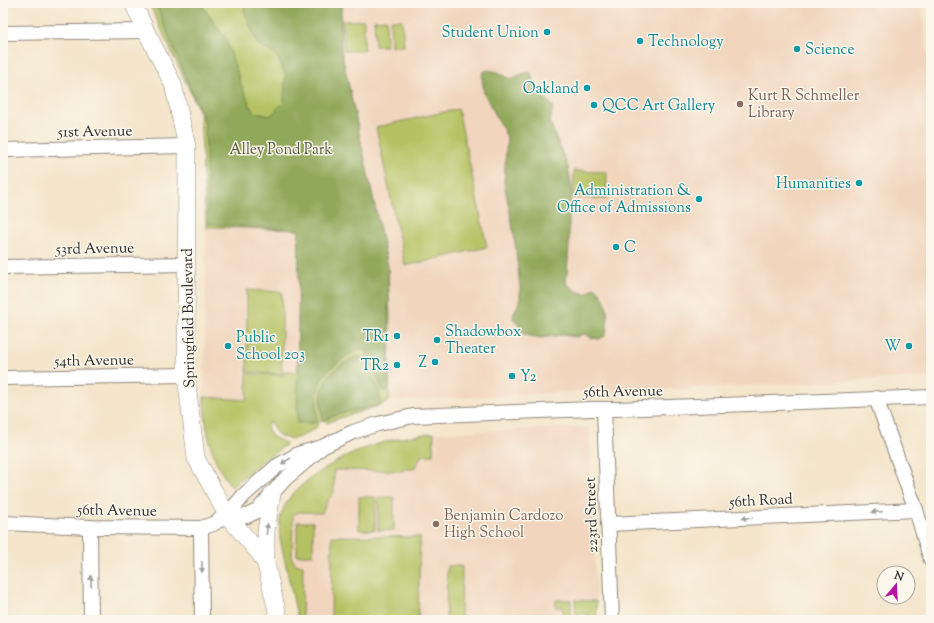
<svg xmlns="http://www.w3.org/2000/svg" width="934" height="623" viewBox="0 0 934 623" font-family="'Sorts Mill Goudy',serif">
<style>
.built{fill:#f1d5bd}
.green{fill:#b5c264;stroke:#707648}
.forest{fill:#90a85a;stroke:#5e6a42}
.lines{fill:none;stroke-linecap:round;stroke-linejoin:round}
.minor-casing{stroke:#90887b;stroke-width:16}
.major-casing{stroke:#90887b;stroke-width:18}
.minor{stroke:#fff;stroke-width:14}
.major{stroke:#fff;stroke-width:17}
.oneway{fill:#a0a0a0}
.culture-dot{fill:#0f9aa8;stroke:#fbf7ec;stroke-width:1.5}
.education-dot{fill:#8d6e63;stroke:#fbf7ec;stroke-width:1.5}
.labels{text-anchor:middle;stroke-width:3;stroke-linejoin:round;paint-order:stroke}
.culture-label{font-size:15px;fill:#0d838f;stroke:#fbf7ec;text-anchor:end}
.education-label{font-size:15px;fill:#785e54;stroke:#fbf7ec;text-anchor:start}
.street-label{font-size:15px;fill:#2b2b2b;stroke:#fbf7ec}
.park-label{font-size:15px;fill:#54583c;stroke:#fbf7ec}
</style>
<rect width="100%" height="100%" fill="#fbf7ec"/>
<filter id="ink" filterUnits="userSpaceOnUse"><feTurbulence type="fractalNoise" baseFrequency=".025" numOctaves="2"/><feDisplacementMap in="SourceGraphic" scale="8" xChannelSelector="R" yChannelSelector="G"/><feConvolveMatrix kernelMatrix="1 2 1 2 8 2 1 2 1" color-interpolation-filters="sRGB"/></filter>
<filter id="wash" filterUnits="userSpaceOnUse"><feTurbulence type="fractalNoise" baseFrequency=".012" numOctaves="4" result="noise"/><feDisplacementMap in="SourceGraphic" scale="16" xChannelSelector="R" yChannelSelector="G"/><feGaussianBlur stdDeviation="0.9" result="paint"/><feColorMatrix in="noise" values="0 0 0 0 0 0 0 0 0 0 0 0 0 0 0 0 0 1.4 0 .05"/><feComposite in="paint" operator="in"/></filter>
<g filter="url(#wash)">
<rect width="100%" height="100%" fill="#f4e5cb"/>
<!-- built -->
<g class="built">
<polygon points="341,3 922,3 931,94 931,377 678,389 592,391 592,388 584,389 584,391 389,401 390,317 388,267 341,50"/>
<polygon points="206,227 299,230 298,373 284,372 284,375 247,374 247,400 204,397"/>
<polygon points="589,427 597,620 298,620 280,539 280,519 282,511 291,495 302,484 319,472 339,460 361,449 384,442 410,436 434,433"/>
</g>
<!-- green -->
<g class="green">
<path d="M149,3h192v47l47,217 2,50 -1,84c-19,10 -42,13 -62,22l-3,-3 -6,3 -2,5c-6,3 -13,9 -20,10 -11,3 -23,-4 -24,-15h-5c2,16 8,14 20,21l-31,22 -24,21c-21,-24 -27,-59 -28,-90l43,3v-26l36,1 1,-3h14l1,-142 -93,-3 -6,-114z"/>
<polygon points="386,19 387,46 375,46 374,20"/>
<polygon points="364,20 364,51 344,51 343,21"/>
<polygon points="390,20 402,20 404,46 391,47"/>
<polygon points="458,109 487,247 405,266 376,127"/>
<polygon points="574,171 607,172 606,199 573,198"/>
<polygon points="247,290 282,292 282,374 247,372"/>
<path d="M434,433l-1,22h-11l-8,14h-11v2l-69,-1v22l-8,11 -4,10 -24,-1 -5,3 -1,44 5,6h6l-1,55h-4l-18,-81c-1,-9 -1,-18 2,-27 5,-15 17,-25 29,-34 38,-28 76,-40 123,-45z"/>
<rect x="359" y="497" width="16" height="33"/>
<polygon points="378,497 394,497 394,531 378,530"/>
<rect x="297" y="522" width="16" height="33"/>
<polygon points="332,536 420,537 418,620 331,620"/>
<polygon points="447,566 462,566 461,620 446,620"/>
<polygon points="556,600 571,600 571,620 563,620 563,607 556,607"/>
<polygon points="575,600 596,601 597,620 588,620 588,614 576,614"/>
</g>
<!-- forest -->
<g class="forest">
<path d="M155,3h45l26,36 16,48 11,25 17,4 14,-14 1,-28 -9,-19 -18,-10 -14,-34 1,-8h96v47l47,217 1,124 -6,-1 -16,-35v-6c-9,-1 -16,4 -23,9 -31,21 -27,31 -27,65h-20l2,-193 -91,-6 -3,-100z"/>
<path d="M488,70l10,2 12,7c7,-2 14,-8 21,-6l3,11 3,6 16,16 -3,16 18,45 4,23 -3,22v35l-3,37 11,7 9,3 9,-7c14,12 15,33 10,49l-6,3 -7,-1 -8,-4 -8,3 -14,-2 -21,3 -16,-3 -12,-17 1,-6 6,-11v-14l-6,-53 -10,-52 3,-45 -23,-44 -2,-15 1,-6z"/>
<path d="M357,356l6,2 16,32 2,15c-19,4 -39,7 -56,15h-2c-7,-35 4,-49 34,-64z"/>
</g>
</g>
<g filter="url(#ink)">
<g class="lines">
<!-- minor casing -->
<g class="minor-casing">
<g id="minor">
<polyline points="3,33 146,31"/>
<polyline points="3,150 187,146"/>
<polyline points="3,267 187,264"/>
<polyline points="3,378 186,375"/>
<polyline points="876,398 916,510 931,560"/>
<polyline points="604,409 612,620"/>
<polyline points="227,515 247,516 257,511 285,479 304,463 320,449"/>
<polyline points="3,523 90,527 201,528 213,524 227,515 244,495 277,466 298,454 322,447 353,432 378,424 413,416 591,409 616,409 931,397"/>
<polyline points="608,524 916,510"/>
<polyline points="90,527 91,620"/>
<polyline points="201,528 202,620"/>
</g>
</g>
<!-- major casing -->
<g class="major-casing">
<g id="major">
<polyline points="133,3 146,31 173,84 187,146 186,375 196,458 227,515 259,553 266,564 279,620"/>
<polyline points="266,564 266,531 272,494"/>
</g>
</g>
<!-- minor -->
<use href="#minor" class="minor"/>
<!-- major -->
<use href="#major" class="major"/>
</g>
<!-- one-way arrows -->
<defs><path id="oneway-solid" d="M-6-.8H1V-3.2L6.5 0L1 3.2V.8H-6Z"/></defs>
<g class="oneway">
<use href="#oneway-solid" transform="translate(286 461) rotate(148)"/>
<use href="#oneway-solid" transform="translate(877 512) rotate(177)"/>
<use href="#oneway-solid" transform="translate(747 518) rotate(177)"/>
<use href="#oneway-solid" transform="translate(267 529) rotate(-83)"/>
<use href="#oneway-solid" transform="translate(202 567) rotate(89)"/>
<use href="#oneway-solid" transform="translate(91 581) rotate(-91)"/>
</g>
</g>
<!-- markers -->
<g class="culture-dot">
<circle cx="547" cy="32" r="4"/>
<circle cx="640" cy="41" r="4"/>
<circle cx="797" cy="49" r="4"/>
<circle cx="587" cy="88" r="4"/>
<circle cx="594" cy="105" r="4"/>
<circle cx="859" cy="183" r="4"/>
<circle cx="699" cy="199" r="4"/>
<circle cx="616" cy="247" r="4"/>
<circle cx="397" cy="336" r="4"/>
<circle cx="437" cy="340" r="4"/>
<circle cx="228" cy="346" r="4"/>
<circle cx="909" cy="346" r="4"/>
<circle cx="435" cy="362" r="4"/>
<circle cx="397" cy="365" r="4"/>
<circle cx="512" cy="376" r="4"/>
</g>
<g class="education-dot">
<circle cx="740" cy="104" r="4"/>
<circle cx="436" cy="524" r="4"/>
</g>
<g class="labels">
<!-- culture labels -->
<g class="culture-label">
<text x="539" y="37">Student Union</text>
<text x="648" y="46" text-anchor="start">Technology</text>
<text x="805" y="54" text-anchor="start">Science</text>
<text x="579" y="93">Oakland</text>
<text x="602" y="110" text-anchor="start">QCC Art Gallery</text>
<text x="851" y="188">Humanities</text>
<text x="691" y="195">Administration &amp;<tspan x="691" dy="17">Office of Admissions</tspan></text>
<text x="624" y="252" text-anchor="start">C</text>
<text x="445" y="336" text-anchor="start">Shadowbox<tspan x="445" dy="17">Theater</tspan></text>
<text x="389" y="341">TR1</text>
<text x="236" y="342" text-anchor="start">Public<tspan x="236" dy="17">School 203</tspan></text>
<text x="901" y="351">W</text>
<text x="427" y="367">Z</text>
<text x="389" y="370">TR2</text>
<text x="520" y="381" text-anchor="start">Y2</text>
</g>
<!-- education labels -->
<g class="education-label">
<text x="748" y="100">Kurt R Schmeller<tspan x="748" dy="17">Library</tspan></text>
<text x="444" y="520">Benjamin Cardozo<tspan x="444" dy="17">High School</tspan></text>
</g>
<!-- street labels -->
<g class="street-label">
<text transform="translate(95 131) rotate(-1)" y="5">51st Avenue</text>
<text transform="translate(95 248) rotate(-1)" y="5">53rd Avenue</text>
<text transform="translate(188 318) rotate(-91)" y="5">Springfield Boulevard</text>
<text transform="translate(94 360) rotate(-1)" y="5">54th Avenue</text>
<text transform="translate(623 391) rotate(-1)" y="5">56th Avenue</text>
<text transform="translate(761 500) rotate(-3)" y="5">56th Road</text>
<text transform="translate(117 510) rotate(1)" y="5">56th Avenue</text>
<text transform="translate(591 515) rotate(-92)" y="5">223rd Street</text>
</g>
<!-- park labels -->
<g class="park-label">
<text x="281" y="154">Alley Pond Park</text>
</g>
</g>
<!-- margin -->
<rect width="934" height="623" fill="none" stroke="#fbf7ec" stroke-width="16"/>
<!-- north arrow -->
<g transform="translate(896 585) rotate(19)"><circle r="19" fill="#fbf7ec" stroke="#a8a59f"/>
<path d="M0-3L7 15L0 10L-7 15Z" fill="#b5179e"/>
<text y="-6" font-size="11" font-weight="bold" text-anchor="middle" fill="#2b2b2b">N</text>
</g>
</svg>
